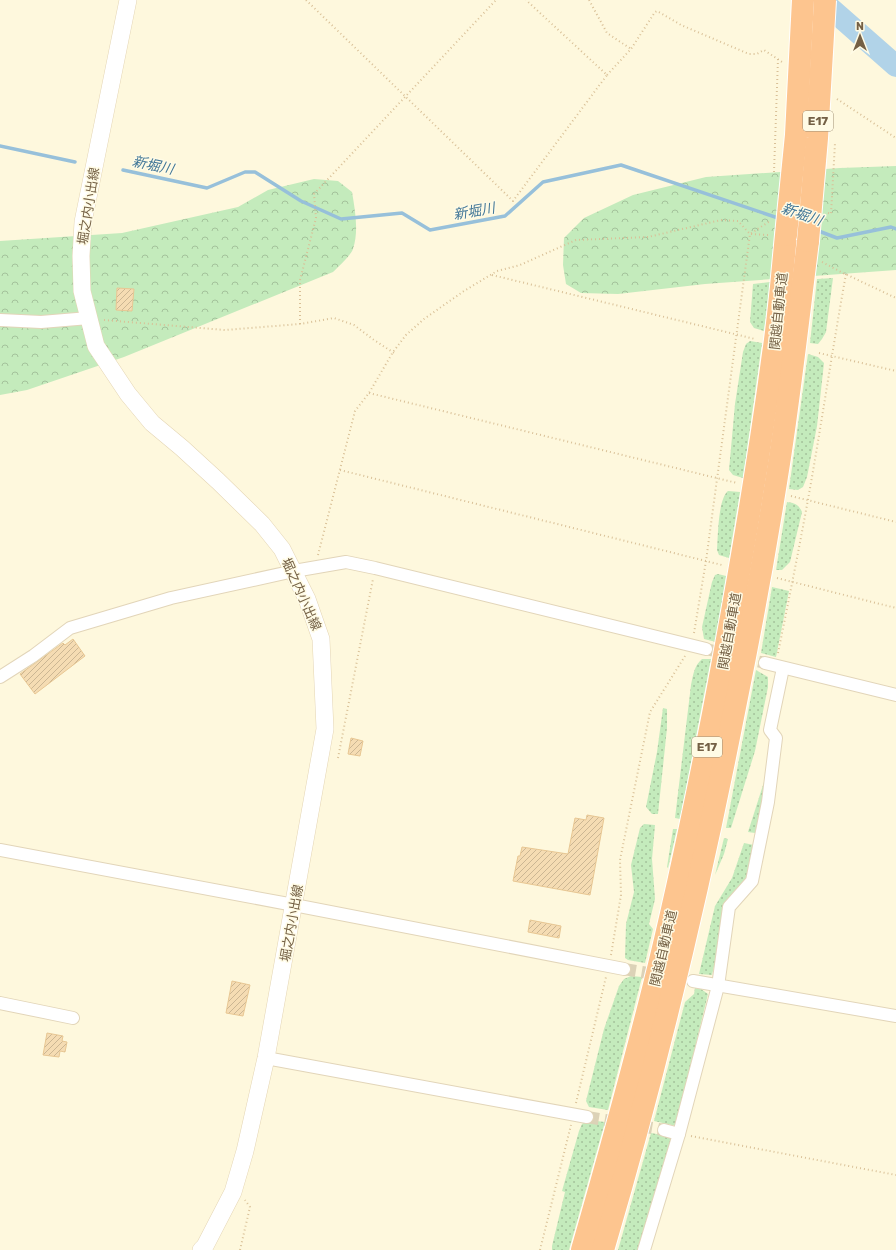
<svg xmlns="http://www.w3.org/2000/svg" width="896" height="1250" viewBox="0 0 896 1250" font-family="Rubik,'Noto Sans JP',sans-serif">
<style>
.grass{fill:url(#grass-dots)}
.forest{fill:url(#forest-crowns)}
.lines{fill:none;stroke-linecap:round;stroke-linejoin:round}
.stream{stroke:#97c0da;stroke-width:3.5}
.river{stroke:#b1d3e8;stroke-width:22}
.building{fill:url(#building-hatch);stroke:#e8c793}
.street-tunnel{stroke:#dcd2b7;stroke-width:12;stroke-dasharray:12 6;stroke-linecap:butt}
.street-casing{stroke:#e2d5b9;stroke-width:14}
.secondary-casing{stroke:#e4d5b4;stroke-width:18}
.highway-casing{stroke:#fff;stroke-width:24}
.path{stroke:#d9c097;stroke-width:2;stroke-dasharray:1 3;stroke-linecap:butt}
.street{stroke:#fff;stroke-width:12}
.secondary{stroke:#fff;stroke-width:17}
.highway{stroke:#fdc58f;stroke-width:22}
.highway-bridge-casing{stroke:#fff;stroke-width:24;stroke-linecap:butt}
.highway-bridge{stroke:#fdc58f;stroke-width:22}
.labels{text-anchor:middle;stroke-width:3;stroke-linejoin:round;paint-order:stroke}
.shield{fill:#fffbe5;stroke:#9e8e75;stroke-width:1}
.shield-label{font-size:12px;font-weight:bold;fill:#746045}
.street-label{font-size:13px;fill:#746045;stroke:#fffbe5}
.water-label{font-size:14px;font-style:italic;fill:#427798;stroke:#fffbe5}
</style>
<defs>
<pattern id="grass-dots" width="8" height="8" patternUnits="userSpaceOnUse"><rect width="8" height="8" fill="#c4ebbc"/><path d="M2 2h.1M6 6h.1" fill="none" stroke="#a4c29b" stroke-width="1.8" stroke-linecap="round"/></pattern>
<pattern id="forest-crowns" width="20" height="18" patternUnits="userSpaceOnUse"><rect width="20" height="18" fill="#c4ebbc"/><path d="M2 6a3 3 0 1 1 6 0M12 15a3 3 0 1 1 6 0" fill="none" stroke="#a4c29b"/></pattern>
<pattern id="building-hatch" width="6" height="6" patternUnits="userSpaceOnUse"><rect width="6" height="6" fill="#f5dcb3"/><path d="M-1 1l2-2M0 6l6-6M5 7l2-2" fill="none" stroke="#cbb693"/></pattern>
</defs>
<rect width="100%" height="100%" fill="#fef8dd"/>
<!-- grass -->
<g class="grass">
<polygon points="833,278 826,332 822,339 818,344 810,343 817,279"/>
<polygon points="770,282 764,331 754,328 750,322 753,284"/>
<polygon points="750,341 762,343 743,478 733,475 729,470 735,404 743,352 746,344"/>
<polygon points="808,354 818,357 824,363 817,426 807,477 803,487 798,490 789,489"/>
<path d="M728,491l12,1 -11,66 -10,-3 -2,-5c1,-14 1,-51 11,-59z"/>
<path d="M787,502c8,1 12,3 15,10l-12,50 -8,8h-6z"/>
<polygon points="718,574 726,576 716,642 704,639 702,627 712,582 715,575"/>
<polygon points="772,587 789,591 776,657 761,653"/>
<path d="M702,659h9l-31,160 -5,-1 16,-133c2,-10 3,-19 11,-26z"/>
<polygon points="756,670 768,677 768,687 755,751 731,828 726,828"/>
<polygon points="663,708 667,709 667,728 658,814 652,814 646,807 657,752"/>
<polygon points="772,757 759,830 755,833 748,832"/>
<polygon points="644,824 655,825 652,859 655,899 649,924 653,929 645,963 628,960 625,958 626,924 634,892 631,865 640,828"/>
<polygon points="673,829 677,829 668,868 667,867"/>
<polygon points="724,838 728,839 724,854 715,875"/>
<polygon points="744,843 754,845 751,872 728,906 712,975 699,974 715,906 732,878"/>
<polygon points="631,976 642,977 608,1110 589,1107 586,1101 604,1029 619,986 624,979"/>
<polygon points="695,988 701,989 708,994 676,1126 654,1121 685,1002 694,994"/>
<polygon points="588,1120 605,1122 569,1250 552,1250 552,1246 565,1192 562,1191 579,1131 582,1124"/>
<polygon points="651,1133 668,1136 672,1139 639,1250 618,1250"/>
</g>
<!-- forest -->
<g class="forest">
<polygon points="896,166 896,270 705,284 618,294 581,293 566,284 563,265 564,238 584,218 633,195 706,177 840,168"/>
<path d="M314,179l24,2 14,11c3,18 7,39 1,57 -2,6 -15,18 -20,23l-209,85 -97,33 -27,5v-154l122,-8 116,-26 30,-17z"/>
</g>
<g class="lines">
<!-- stream -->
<g class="stream">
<polyline points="0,146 75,162"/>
<polyline points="123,170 207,188 245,172 255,172 301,201 341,219 402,213 430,230 505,216 543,182 621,165 781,219"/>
<polyline points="816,230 837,238 891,227 896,229"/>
</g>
<!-- river -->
<polyline class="river" points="821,0 896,66"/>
</g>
<!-- building -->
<g class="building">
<polygon points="117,288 134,289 132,311 116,310"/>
<polygon points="73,639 85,656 35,694 20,674 63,643 65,645"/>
<polygon points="351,738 363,741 360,756 348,754"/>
<polygon points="587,815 604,818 590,895 513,881 518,856 520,856 522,847 568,854 575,818 586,820"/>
<polygon points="530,920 561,926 559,938 528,932"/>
<polygon points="232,981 250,985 243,1016 226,1013"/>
<polygon points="47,1033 63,1036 62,1041 67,1042 65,1052 60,1051 59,1057 43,1055"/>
</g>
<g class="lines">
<!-- street-tunnel -->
<g class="street-tunnel">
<polyline points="706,649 765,663"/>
<polyline points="624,969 660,975"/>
<polyline points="587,1117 664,1130"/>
</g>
<!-- street casing -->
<g class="street-casing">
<g id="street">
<polyline points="0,320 41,322 89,318"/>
<polyline points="765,663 896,695"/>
<polyline points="0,677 33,656 70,628 171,598 294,571 346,562 375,568 706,649"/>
<polyline points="0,850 294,905 624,969"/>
<polyline points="693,981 896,1016"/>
<polyline points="0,1003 73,1018"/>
<polyline points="266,1058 587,1117"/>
<polyline points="664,1130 679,1134"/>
<polyline points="644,1250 679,1134 718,986 729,907 752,881 768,802 776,738 770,730 783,668"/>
</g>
</g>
<!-- secondary casing -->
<g class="secondary-casing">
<polyline id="secondary" points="128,0 83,222 81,256 82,291 96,346 128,394 152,423 182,448 218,481 262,524 282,549 307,599 321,639 325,729 266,1058 245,1151 233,1192 205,1246 201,1250"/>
</g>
<!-- highway casing -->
<g class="highway-casing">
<g id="highway">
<path d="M582,1250c25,-87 49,-174 71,-261 23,-91 42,-183 60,-275 23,-120 44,-239 60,-360 6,-39 9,-79 13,-119"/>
<path d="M603,1250c53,-179 96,-360 132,-543 17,-83 32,-166 45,-250 11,-72 19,-144 28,-216"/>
</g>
</g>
<!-- path -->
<g class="path">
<polyline points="306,0 513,201 607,75 526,0"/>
<polyline points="589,0 607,33 631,49"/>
<polyline points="607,75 631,49 655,12 657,11 681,25 749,54 757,54 764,50 782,62"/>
<polyline points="837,99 896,138"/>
<polyline points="774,172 778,59"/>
<polyline points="828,213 831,214 835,143"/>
<polyline points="822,262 841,272 896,298"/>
<polyline points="492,275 755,339"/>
<polyline points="104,320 225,330 300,324 334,318 354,325 374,340 394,353"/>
<polyline points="300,324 300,280 316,218 314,194 496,0"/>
<polyline points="819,353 896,371"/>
<polyline points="369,393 737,483"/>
<polyline points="340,470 722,565"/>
<polyline points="791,496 896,522"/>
<polyline points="318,555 355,411 369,393 393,352 406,335 424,319 464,291 497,271 520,265 576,240 648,237 721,220 738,221 750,234 770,221"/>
<polyline points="777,578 896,608"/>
<polyline points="694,633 706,561 750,234 768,235"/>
<path d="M778,653c10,-49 20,-99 29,-148 14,-77 25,-154 39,-231"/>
<polyline points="338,758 373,579"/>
<polyline points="611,955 621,895 620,860 650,712 685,656"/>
<polyline points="576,1103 606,977"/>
<polyline points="691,1136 896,1175"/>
<polyline points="240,1250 250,1207 245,1200"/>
<polyline points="540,1250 571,1125"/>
</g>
<!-- street -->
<use href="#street" class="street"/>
<!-- secondary -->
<use href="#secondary" class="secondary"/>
<!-- highway -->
<use href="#highway" class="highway"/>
<!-- highway-bridge casing -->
<g class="highway-bridge-casing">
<g id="highway-bridge">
<polyline points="786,235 796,135 803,0"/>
<polyline points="808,241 817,138 825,0"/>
</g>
</g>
<!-- highway-bridge -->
<use href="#highway-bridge" class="highway-bridge"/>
</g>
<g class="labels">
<!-- shield labels -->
<g class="shield">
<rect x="803" y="111" width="30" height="20" rx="3"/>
<rect x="692" y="737" width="30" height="20" rx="3"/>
</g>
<g class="shield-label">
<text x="818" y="125">E17</text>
<text x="707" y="751">E17</text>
</g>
<!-- street labels -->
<g class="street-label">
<text transform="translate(88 206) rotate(-81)" y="5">堀之内小出線</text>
<text transform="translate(778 311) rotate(-84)" y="5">関越自動車道</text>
<text transform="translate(302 594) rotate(66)" y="5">堀之内小出線</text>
<text transform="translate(729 631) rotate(-80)" y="5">関越自動車道</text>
<text transform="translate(291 923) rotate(-80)" y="5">堀之内小出線</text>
<text transform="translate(663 948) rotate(-77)" y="5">関越自動車道</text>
</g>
<!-- water labels -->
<g class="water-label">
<text transform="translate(153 165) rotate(12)" y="5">新堀川</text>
<text transform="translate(474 211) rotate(-10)" y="5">新堀川</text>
<text transform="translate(802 214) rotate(19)" y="5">新堀川</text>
</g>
</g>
<!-- north arrow -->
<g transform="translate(860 36)" stroke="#fffbe5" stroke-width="3" paint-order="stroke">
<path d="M0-3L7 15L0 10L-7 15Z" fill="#746045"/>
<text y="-6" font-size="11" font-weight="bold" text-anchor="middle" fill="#746045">N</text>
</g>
</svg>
